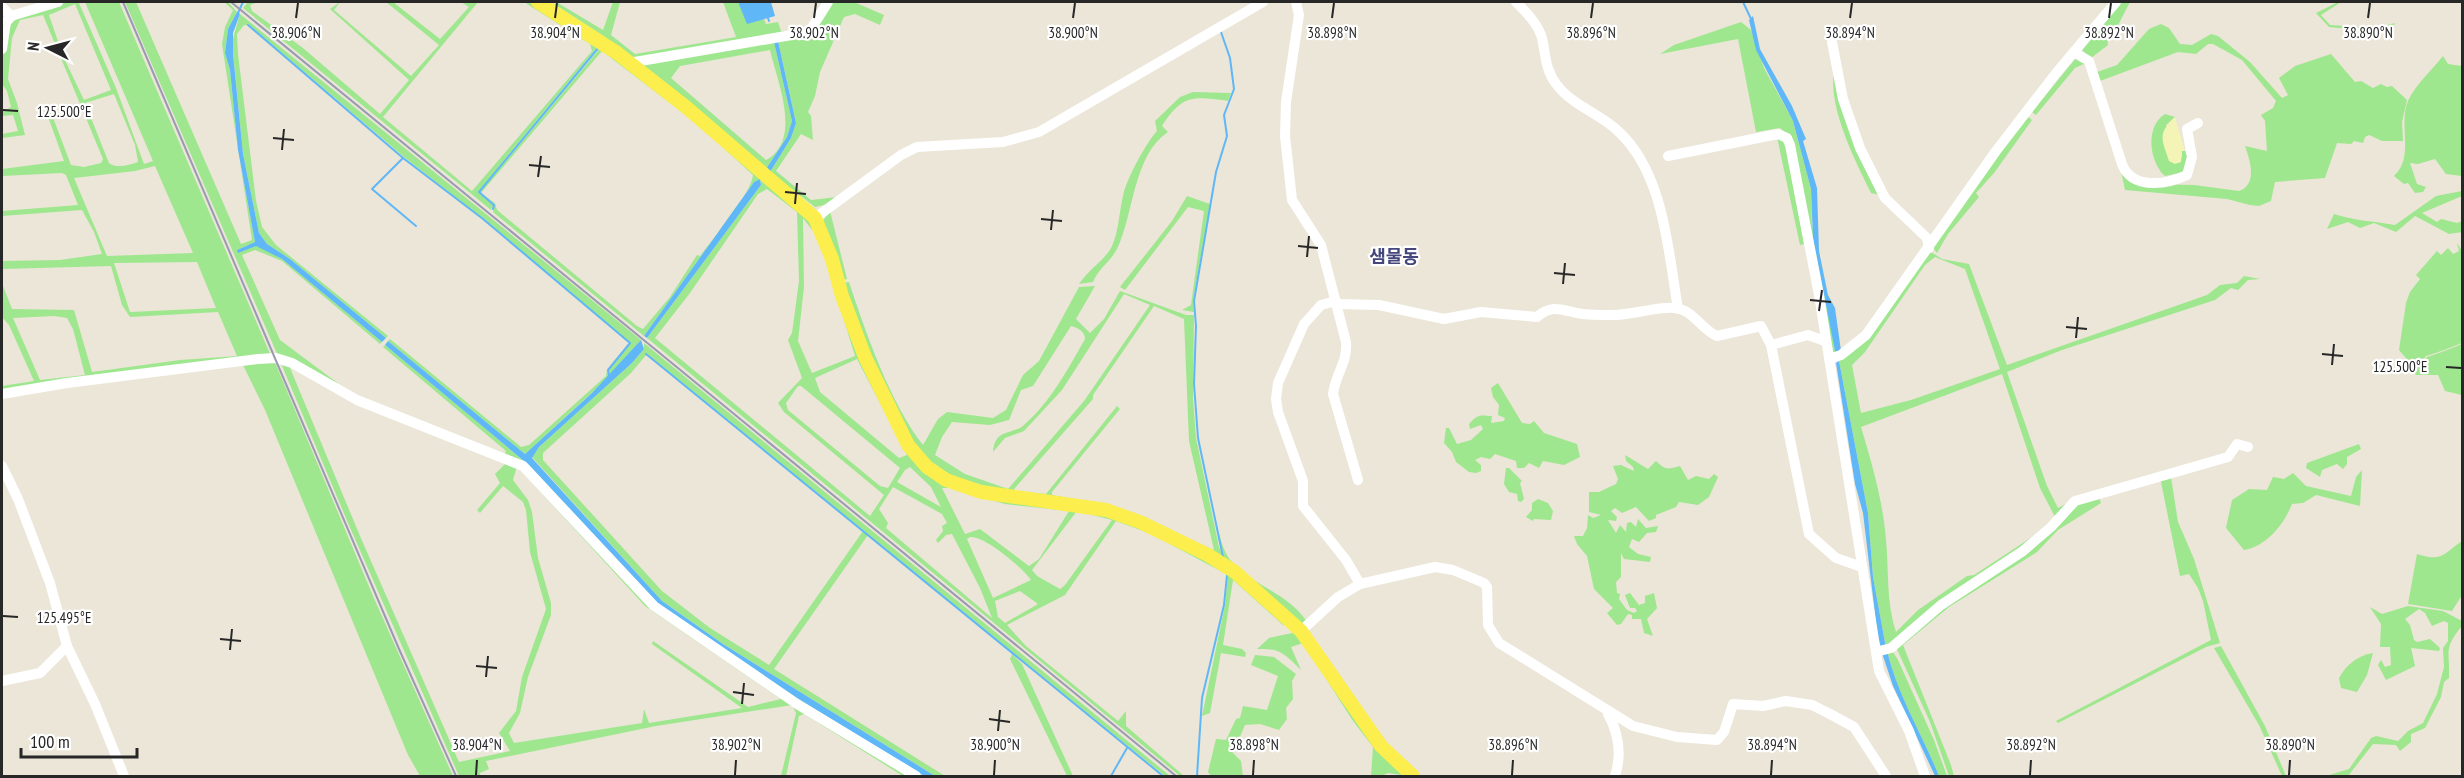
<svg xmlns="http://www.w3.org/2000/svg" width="2464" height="778" viewBox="0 0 2464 778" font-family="'PT Sans Narrow','Noto Sans KR',sans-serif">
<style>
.green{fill:#9ee78e;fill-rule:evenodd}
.sand{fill:#f4f4b6}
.water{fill:#60b7f7}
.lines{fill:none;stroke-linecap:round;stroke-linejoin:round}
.stream{stroke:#60b7f7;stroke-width:2}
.minor{stroke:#fff;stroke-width:10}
.major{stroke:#fbee4d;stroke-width:14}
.rail{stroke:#9a9ab4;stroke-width:2}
.ticks{fill:none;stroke:#272727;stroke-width:2}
.labels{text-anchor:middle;stroke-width:4.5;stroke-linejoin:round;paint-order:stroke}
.quarter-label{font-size:18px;font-weight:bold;fill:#45467b;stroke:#fff}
.ticks-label{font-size:15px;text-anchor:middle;fill:#272727;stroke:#fff;stroke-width:4.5;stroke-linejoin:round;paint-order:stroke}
</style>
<rect width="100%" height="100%" fill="#ebe6d7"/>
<!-- green -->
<g class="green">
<path d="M69,2h12l-2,1 37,85 28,76 9,-3 -68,-159h34l152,354 -269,36v-6l32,-5 -25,-56 -7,-8v-34l10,26 62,1 18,62 88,-12 57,-4 -19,-44 -88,5 -8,-12 -11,-39 -109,3v-8l58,-1 42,-6 -8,-22 -12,-22 -80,6v-5l76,-6 -12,-30 -4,-2 -60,3v-7l62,-8 -18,-50 3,-2 3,6 19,50 13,2 17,-4 2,-4 -60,-144 -23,5 -8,18 -4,41 9,24 8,32 -23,3v-4l16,-3 -5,-16 -11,1v-4l9,-5 -4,-16 -5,-7c-1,-68 5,-66 67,-82zM75,4l36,86 -27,10 -21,-44 -14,-41zM114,94l21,51 3,17c-9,3 -21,7 -29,1l-24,-60zM155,166l38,87 -86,3 -33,-78 61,-7zM197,262l19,46 -86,4 -16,-49zM54,316l13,2 6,11 12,46 -45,5 -27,-62z"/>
<polygon points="125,2 136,2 241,244 252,240 222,44 225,27 233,10 224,2 228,2 237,12 228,29 225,53 230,70 238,150 255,242 237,250 239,252 256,245 282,259 382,342 380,344 282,261 255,250 242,255 280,340 339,384 278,356"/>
<polygon points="248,2 258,2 250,5 252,11 303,48 380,114 409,80 330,9 340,2 334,10 411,76 439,45 386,2 393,2 440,39 469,7 461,2 478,2 383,117 472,191 592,51 590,44 524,2 533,2 599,45 478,192 493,205 491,210 243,8"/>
<polygon points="613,2 620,2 611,35 635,54 736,37 723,2 738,2 748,23 764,19 766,24 778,22 781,31 798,33 630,58 602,35 554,4 558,3 603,30"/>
<polygon points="832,2 854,2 884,15 880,25 855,14 844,17 820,72 815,96 808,112 811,116 813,140 801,134 776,171 811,200 837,197 824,205 815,207 770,172 791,138 796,123 778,41 801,37"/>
<polygon points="2119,2 2130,2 2117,27 2107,37 2108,45 2091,58 2082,50"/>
<polygon points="2338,2 2341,2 2321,15 2330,25 2377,28 2395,23 2390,33 2329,27 2316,13"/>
<polygon points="240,14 641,340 609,377 609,370 630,343 483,219 404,157 249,25 244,25 237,34 238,54 256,201 262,227 276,245 388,336 386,338 290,259 267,244 259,233 243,154 232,42"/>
<polygon points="1741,22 1751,30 1764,68 1793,121 1811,189 1812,224 1836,356 1834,356 1789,136 1780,128 1756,132 1738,39 1660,54 1674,45"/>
<path d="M2161,24l8,4 11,16 12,1 19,-11 7,2 32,26 32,36 6,-3 -9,-17 16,-12 36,-12 24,28 6,-1 12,7 8,-4 6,3 5,-1 15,14 -5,22 1,19h-21l-13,-6 -4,2 -2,6 -9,-2 -3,3 -14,-1 -12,35 -50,4 -4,19 -12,5 -9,-1 -23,-6 -102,-9 -5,-24 29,18 45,1 45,6c19,-7 11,-31 6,-45l22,5 -2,-30 -4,-6 12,-7 3,-7 -34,-41 -29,-16h-5l-12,10 -18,-2 -78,29 -3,-9 20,-7 32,-36z"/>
<path d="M774,42l18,79 -5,16 -21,32 -125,-105zM770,50c7,31 33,90 -4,110l-95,-82 9,-12z"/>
<path d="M601,47l117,90 93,83 11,19 23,77 20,51 41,80 19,22 18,13 43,14 100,14 58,19 76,37 68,59h-5l-50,-45 -10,65 19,4 4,4 -1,4 -24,-4 -11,60 -8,3 23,-111 3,-30 -77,-41 -35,-13 -51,74 -58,30 19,21 92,75 8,-10v15l58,50h-4l-533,-438 114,-153 -1,-6 -6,3 -110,154 -151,-124 2,-8 -15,-12zM602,51l94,72 57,52c-1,17 -41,65 -53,81l-3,-1 -27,42 -27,32 -6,-3 -140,-116 -2,-7 -14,-10zM767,189l30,23 2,69 -7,52 -4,7 14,38 -24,25 6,9 100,83 -14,21 -215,-178 35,-45 68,-99zM803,218l13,17 9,23 30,98 -43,17 -14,-32 6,-54zM857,359l50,96 -8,3 -79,-66 -5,-14zM798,386h3l99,82 -12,20 -8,-2 -92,-76 -2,-7zM910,467l21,20 10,20 -44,-25 8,-12zM893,487l49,27 5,9 -5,3 1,5 -7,9 2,3 8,-8 6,-1 28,54 12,30 -106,-90 2,-5 -9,-14zM942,488h8l55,16 64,7 -30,48 -10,7 -49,-37 -15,5zM1077,511l35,9 -47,65 -5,4 -23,-13 -5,-6zM970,537c14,-2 53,31 61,43l-38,18 -26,-59zM1020,591l18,13 -33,19 -7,-6 -3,-16z"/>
<path d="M2443,56l5,8 14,2v110l-16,-2 -11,-15 -17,5 -8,-1 7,21 9,3 -3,5 -8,1 -7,-10 -4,1 -10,-8c21,-19 4,-51 14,-75 7,-16 24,-31 35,-45z"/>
<polygon points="2076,58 2088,62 2075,68 2036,115 2032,112"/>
<path d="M1834,73l46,122 -9,-2c-16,-32 -43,-86 -37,-120z"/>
<path d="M1193,92l38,1 -3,8c-36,-5 -46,-6 -66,25l6,6c-35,23 -34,82 -51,117 -6,12 -19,20 -24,33l-14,2c10,-15 28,-26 33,-38 7,-15 7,-34 11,-50 3,-16 23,-53 34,-65l-2,-10 25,-24z"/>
<path d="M2165,114l10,3 -9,8 16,33v-7h3l4,11 -6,10 -18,4c-16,-14 -20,-50 0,-62z"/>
<polygon points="2027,116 2032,120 1994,173 1976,193 1979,197 1948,234 1937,253 1932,247"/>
<polygon points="1777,137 1785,139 1804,244 1800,245"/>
<path d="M2462,191v5l-40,17 15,9 4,-3 16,4 5,-2v11l-13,2 -34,-18 -19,16 -22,-9 -14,5 -12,-6 -21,7 7,-15c21,7 39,7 61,11l41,-29z"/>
<polygon points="1187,196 1210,204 1193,301 1194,312 1182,310 1191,305 1204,211 1188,207 1125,290 1120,287 1172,221"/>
<polygon points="830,211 847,279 842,280 823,221"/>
<path d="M2457,243l5,8v92c-12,5 -23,9 -36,13l-4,6 -11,2 -12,-14 7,-47 4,-11 10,-13 -4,-4 21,-24 4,4 7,-7 5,6 6,-3z"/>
<path d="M1931,252l11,7 27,5 38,101 200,-70 13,-10 17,-2 7,-7 16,3 -12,1 -10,10 -7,-2 -16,12 -153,50 -55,22 40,114 11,22 21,-11 -39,38 -154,113 -13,-71 -5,-64 -29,-152 11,-7zM1935,257l30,12 35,100 -89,31 -50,13 -9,-48 13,-13 60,-87zM2002,374l38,114 15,29 -20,18 -61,40 -7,1 -49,34 -22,22c-10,-30 -7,-61 -10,-92 -3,-39 -14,-76 -25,-113z"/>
<path d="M849,282c16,49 42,123 74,163l15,-26 9,-7 46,6 13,-8 17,-35 16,-14 40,-74 16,-1 -19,33 14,14 14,-14 16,-28 66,24h8l-1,83 3,40 23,109 5,11 -7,-30c4,11 7,26 15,34 22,25 57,31 75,60l-4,3 -32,-24 -133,-84 -129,-24 -57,-17 -25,-16 -14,-18 -36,-69 -34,-90zM1124,294l26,11 -66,96 -76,88 -43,-15 -30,-19 7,-18 10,-15 38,3 19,-5 12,-30 12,-4 38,-60c7,2 14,5 14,13 -17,30 -34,62 -60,85 -12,12 -30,3 -32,28l12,-14 19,-7 38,-41zM1154,306l30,13 5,122 25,109 -100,-44 -62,-11v-3l68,-83 -3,-3 -71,88 -31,-3 -1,-2 79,-90v-4z"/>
<polygon points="390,339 521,447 529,445 606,376 607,370 608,378 525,454 388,341"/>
<path d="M644,343l526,433h-5c-173,-140 -346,-281 -518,-422l-16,19 -88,80v7l119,131 48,37 59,37 94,-134 5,4 -94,134 171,107h-10l-212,-132 -61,-43 -130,-144 7,-10 93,-84 12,-14z"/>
<path d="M2462,344v51l-17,-4 -7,-16h-22l-5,-10 11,-2 5,-6c12,-4 23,-8 35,-13z"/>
<polygon points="385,345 530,466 660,606 797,698 924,776 794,700 652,602 531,470 503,457 506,451 383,347"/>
<polygon points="274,360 373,596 453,776 420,776 408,755 265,410 242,363"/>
<path d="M280,361l8,2 72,173 99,226 51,-11 -11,-18 17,-22 6,-34 24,-68 -16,-57 -4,-42 -3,-8 -20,-16 -23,27 -3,-3 23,-27 -5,-9 12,-12 15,5 117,124 273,185h-9l-99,-62 -5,2 -13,60h-5l15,-63 -4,-8 -136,21 -170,35 3,8 -9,4v3h-21l-111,-253zM517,466l128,140 136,93 -33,8 -95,-66 -1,3 90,64 -93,15 -5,-14 -2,14 -128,20 -5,-10 11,-20 8,-36 23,-62v-12l-13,-45 -6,-46 -4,-12 -15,-20z"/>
<path d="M1498,383l24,40 8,1 4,-3 10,12 33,11 3,13 -16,8 -21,-4 -4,7 -10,-5 -5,5h-7l-1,-7 -21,-7 -5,5 -9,-2 -6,3 6,5v6l-5,2 -7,-1 -13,-10 -4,-10 -8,-9 2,-15h3l8,16 14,-4 12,-11 -2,-4 -11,4 -1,-5c9,-10 10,-9 23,-8l-1,7 13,-2 1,-3 -7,-3 1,-10 -6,-8 -2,-9z"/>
<polygon points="2359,444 2361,449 2347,457 2347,464 2343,469 2337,464 2322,470 2320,477 2306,468 2307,463"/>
<path d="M1625,455l23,14 8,-8c10,10 12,8 24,5l8,14 8,-4 13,3 5,-5 4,3 -9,20 -11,8 -19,-3 -3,5 -20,8v3l-7,3 -13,-14 -14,6 -7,-5 -4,3 6,6 -1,4 -8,-1 8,13 4,-8 6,7 1,-9 4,-1 5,5 2,-8 8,9 12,-2 -2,6 -9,1 -8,9 -7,-3 -3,8 9,7 13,3 -1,5 -26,-3 -3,-6v24l-5,5 1,11 3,1 -1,5 8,11 7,3 3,-2 -2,-3h-5l-5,-13 5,-2 9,12 6,-2v-7l9,-3 3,15 -10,11 6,17 -9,-3 -3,-14h-9v-4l-4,-1 -7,10 -4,1 -10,-12 6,-5 -19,-19 -7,-33 -10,-12 -3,-8h9l4,-8 1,-13 5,3 8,-3 -12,-3v-20h10l17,-8 2,-5 -5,-13 8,-1 13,6 -1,-4 -7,-6z"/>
<polygon points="1506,468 1509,468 1522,481 1520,483 1524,499 1521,502 1518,501 1517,494 1509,492 1504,484"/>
<path d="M2362,470l-2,36 -44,-11 -13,8 -11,1c-8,20 -25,42 -48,46l-18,-22 6,-28 17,-11 18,1 6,-13 11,2 9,-6 13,13 45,10 5,-19z"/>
<polygon points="2160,477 2171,477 2178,522 2194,559 2220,643 2206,647 2058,723 2056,721 2211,640 2203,601 2198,588 2189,574 2180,576"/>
<polygon points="2098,495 2101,503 2058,530 2037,552 1949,607 1903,645 1951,765 1954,776 1949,776 1930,722 1896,647 2071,507"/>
<polygon points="1538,499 1548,503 1553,511 1551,520 1534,519 1533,521 1526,517 1532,510 1532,503"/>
<path d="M2462,541v54l-10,16 -44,-7 9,-50c25,8 25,1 45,-13z"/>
<path d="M2408,606l35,5 19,10v5c-19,23 -12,25 -13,52l-5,4 -3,15 -16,31 -14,6v8l-11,9 -4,-6 -23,-1 -25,32h-22l23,-7 22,-31 5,-2 22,5 10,-10 15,-8 14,-29 7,-27 -1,-19 5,-7v-18l-4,-2 -12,5 -7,-13 -6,-4 -14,10 5,6 4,15 3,2 13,-3 10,9 -1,3 -28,-3 4,18 -29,14 -8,-15 3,-5 4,7 6,-2 -1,-18h-10l1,-23 -11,-17 12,7z"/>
<path d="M1292,633l6,2 110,141 -20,-3 -7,3h-10l2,-29 -20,-26 -50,-78 -12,4 10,23c-17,-16 -20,-22 -44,-21l12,-11z"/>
<polygon points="2221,646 2265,726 2286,776 2282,776 2259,725 2214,648"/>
<path d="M1887,651l6,1 5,8 36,80 13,36h-8c-17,-42 -41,-80 -52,-125z"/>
<path d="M2373,653l-6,22 -10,17 -16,-4 -2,-10c8,-14 18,-22 34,-25z"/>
<polygon points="1012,654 1022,664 1073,776 1067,776 1010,659"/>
<polygon points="1255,655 1274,657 1296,674 1292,681 1293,699 1286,708 1287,719 1279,730 1260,724 1245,725 1233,753 1241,761 1243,776 1211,776 1208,772 1216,739 1226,740 1236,719 1240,718 1243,706 1267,710 1278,676 1251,665"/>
</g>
<!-- sand -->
<path class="sand" d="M2175,117l10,34h-3l-1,11 -6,2 -6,-3c-7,-22 -12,-27 6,-44z"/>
<!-- water -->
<g class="water">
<polygon points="738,2 771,2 775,16 747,24"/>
<polygon points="237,12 240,14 233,33 233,54 243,154 259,233 267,244 290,259 386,338 382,342 282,259 256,246 238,253 237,250 255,242 238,150 230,70 225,53 228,29"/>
<polygon points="1753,16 1760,49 1792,106 1806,139 1803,141 1817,188 1819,251 1828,295 1835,308 1841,351 1836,356 1813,238 1811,189 1793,121 1756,50 1749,20"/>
<polygon points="778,41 796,123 791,138 770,172 766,169 787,137 792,121 774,42"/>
<polygon points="760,179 761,185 647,338 644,336 754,182"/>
<polygon points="641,340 644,349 632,363 539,447 532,458 662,601 723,644 935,776 924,776 797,698 660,606 530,466 385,345 388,341 525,454 592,393"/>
<polygon points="1839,361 1868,513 1873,577 1886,648 1882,649 1878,639 1863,513 1855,484 1836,363"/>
<path d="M1887,651c11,45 35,83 52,125h-4l-42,-90 -11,-33z"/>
</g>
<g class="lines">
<!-- stream -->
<g class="stream">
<polyline points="1743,2 1752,21"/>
<polyline points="238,13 243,2"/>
<polyline points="768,18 769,21"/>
<polyline points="248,25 403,158 483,219 630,343 608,370 609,377"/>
<polyline points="1221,32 1230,58 1234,89 1224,115 1227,136 1216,172 1194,301 1196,326 1194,384 1198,438 1223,557"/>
<polyline points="403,158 372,189 416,226"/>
<polyline points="493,209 494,205 479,192 599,47"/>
<polyline points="646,354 1163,776"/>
<polyline points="1111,776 1127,748"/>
<polyline points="1197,776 1202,698 1224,605 1227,575"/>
</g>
<!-- minor -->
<g class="minor">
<path d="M1296,2l3,13 -13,87 -1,34 7,64 29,45 25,97c2,20 -11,33 -13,52l25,86"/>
<path d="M1516,2c10,10 22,22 26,36 4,18 3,32 15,47 16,21 42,28 61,46 46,42 50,119 60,178"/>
<polyline points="2,7 11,16"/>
<polyline points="1832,42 1843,99 1860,148 1885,198 1927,238 1929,248"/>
<polyline points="2,49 6,22 11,16 58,2"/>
<path d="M2075,53l14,8 33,103c10,26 44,21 65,11l5,-18 -5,-28 11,-6"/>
<polyline points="629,63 803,33 811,29 828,2"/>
<polyline points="1668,156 1778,134 1787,138 1790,145 1819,295 1879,671 1909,731 1925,776"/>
<polyline points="815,218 901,155 917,147 1003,142 1039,132 1263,2"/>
<polyline points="1336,301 1321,305 1304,324 1278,383 1276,399 1278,412 1303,481 1303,506 1346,560 1360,584"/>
<path d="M1336,304l43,1 65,14 37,-7 56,5c17,-15 27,-5 46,-3 10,1 19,1 28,1 20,1 51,-11 69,-6 15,4 22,21 37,27l44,-10 10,19 38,189 27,24 26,9"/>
<polyline points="1771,345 1808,335 1825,341"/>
<polyline points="1829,359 1841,355 1866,335 1996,151 2057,72 2116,2"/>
<polyline points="2,394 67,383 258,359 276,358 292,363 357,400 523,466 654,606 797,704 916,776"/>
<polyline points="2,466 18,499 50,583 67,646 95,704 124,776"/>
<polyline points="1301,631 1338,597 1360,584 1435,567 1453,570 1484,583 1487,587 1488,625 1499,643 1633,726 1677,737 1717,740 1724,732 1733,704 1763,706 1786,701 1812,705 1830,714 1854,727 1886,776"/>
<polyline points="1876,652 1891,648 1941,605 2023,551 2051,527 2075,501 2228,457 2237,444 2248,447"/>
<polyline points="2,681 40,673 67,646"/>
<path d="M1608,714c11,20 14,40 7,62"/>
</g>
<!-- major -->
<polyline class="major" points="538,2 617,53 686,107 815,218 832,259 842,296 865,357 908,445 927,467 946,480 981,492 1106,510 1140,522 1208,555 1235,572 1301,631 1381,746 1413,776"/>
<!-- rail -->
<g class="rail">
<polyline points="123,2 399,649 456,776"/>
<polyline points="231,2 1176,776"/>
</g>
</g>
<!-- ticks -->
<path class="ticks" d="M296,18l2,-15M555,18l2,-15M814,18l2,-15M1073,18l2,-15M1332,18l2,-15M1591,18l2,-15M1850,18l2,-15M2109,18l2,-15M2368,18l2,-15M3,110l15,1M273,138l21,2M282,150l2,-21M529,165l21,2M538,177l3,-21M785,192l21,2M795,204l2,-21M1041,219l21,2M1051,230l2,-20M1298,246l20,2M1307,257l2,-21M1554,273l21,2M1563,284l2,-21M1810,300l21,2M1819,311l3,-21M2066,327l21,2M2076,338l2,-21M2322,354l21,2M2332,365l2,-21M2446,367l15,1M3,616l15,1M220,639l21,2M230,650l2,-21M476,666l21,2M486,677l2,-21M733,692l21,3M742,704l2,-21M989,719l21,3M998,731l2,-21M476,775l1,-15M735,775l1,-15M994,775l1,-15M1253,775l1,-15M1512,775l1,-15M1771,775l1,-15M2030,775l1,-15M2289,775l1,-15"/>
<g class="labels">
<!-- quarter labels -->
<g class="quarter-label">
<text x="1394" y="263">샘물동</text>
</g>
</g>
<g class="ticks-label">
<text x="296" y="38">38.906°N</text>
<text x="555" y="38">38.904°N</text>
<text x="814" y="38">38.902°N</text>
<text x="1073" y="38">38.900°N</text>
<text x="1332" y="38">38.898°N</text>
<text x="1591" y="38">38.896°N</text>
<text x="1850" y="38">38.894°N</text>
<text x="2109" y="38">38.892°N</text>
<text x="2368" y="38">38.890°N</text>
<text x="64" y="117">125.500°E</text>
<text x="2400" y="372">125.500°E</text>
<text x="64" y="623">125.495°E</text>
<text x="477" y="750">38.904°N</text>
<text x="736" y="750">38.902°N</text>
<text x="995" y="750">38.900°N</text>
<text x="1254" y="750">38.898°N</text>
<text x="1513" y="750">38.896°N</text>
<text x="1772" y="750">38.894°N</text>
<text x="2031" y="750">38.892°N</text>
<text x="2290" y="750">38.890°N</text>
</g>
<!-- border -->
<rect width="2464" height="778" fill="none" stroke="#272727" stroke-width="6"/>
<!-- north arrow -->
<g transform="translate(48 48) rotate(276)" stroke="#ffffff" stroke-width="4.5" paint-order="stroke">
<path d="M0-4.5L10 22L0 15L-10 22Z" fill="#272727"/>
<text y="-9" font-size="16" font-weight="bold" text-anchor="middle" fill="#272727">N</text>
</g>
<!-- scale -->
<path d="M21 748v9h116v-9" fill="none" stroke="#272727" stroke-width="3"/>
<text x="30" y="748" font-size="18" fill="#272727" stroke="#ffffff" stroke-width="4.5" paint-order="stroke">100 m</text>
</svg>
